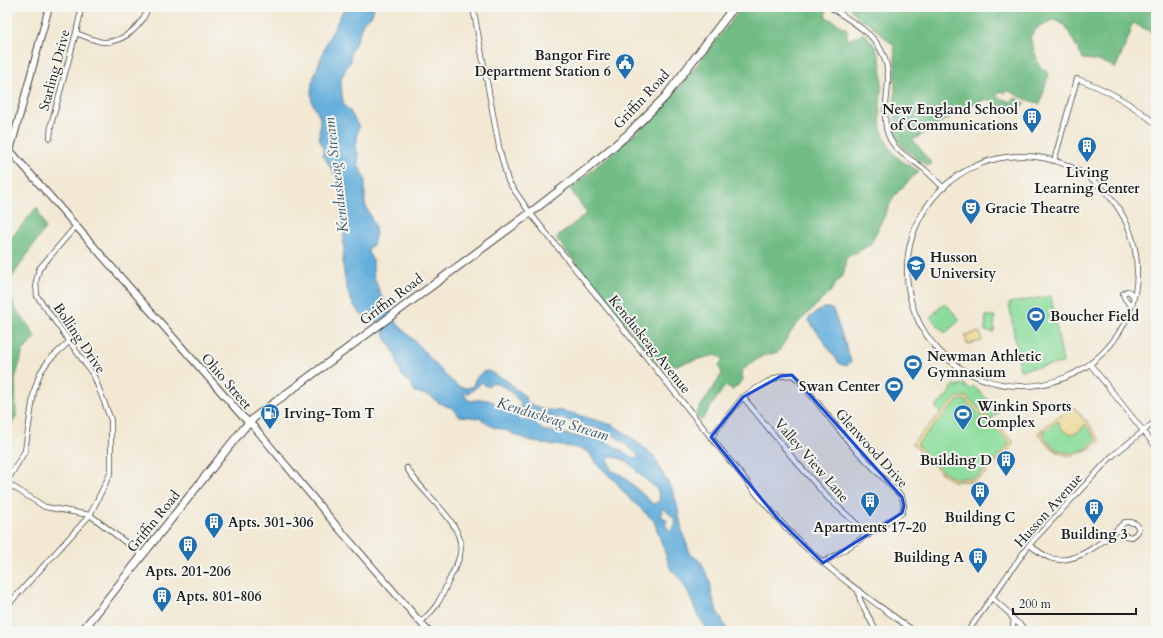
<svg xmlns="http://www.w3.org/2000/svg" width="1163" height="638" viewBox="0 0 1163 638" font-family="Cardo,serif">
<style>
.green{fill:#8cdd9d;stroke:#547c5c}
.forest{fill:#71bc84;stroke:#466c50}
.sand{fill:#eeda9e;stroke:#857b5d;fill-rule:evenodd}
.water{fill:#63aedb;stroke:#40657c;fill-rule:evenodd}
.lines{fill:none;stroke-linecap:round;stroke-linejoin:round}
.minor-casing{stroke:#3c3b37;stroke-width:6}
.tertiary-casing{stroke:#3c3b37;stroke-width:8}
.secondary-casing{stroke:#3c3b37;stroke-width:9}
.minor{stroke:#fff;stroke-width:4.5}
.tertiary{stroke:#fff;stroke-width:6}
.secondary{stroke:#fff;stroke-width:7}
.marked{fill:#1d4ed8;fill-opacity:0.2;stroke:#1d4ed8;stroke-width:3;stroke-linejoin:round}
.labels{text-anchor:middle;stroke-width:4;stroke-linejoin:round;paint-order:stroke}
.poi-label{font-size:14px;font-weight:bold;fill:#1c1c1c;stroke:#f6f6f2;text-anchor:start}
.street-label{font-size:14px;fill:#1c1c1c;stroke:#f6f6f2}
.water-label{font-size:15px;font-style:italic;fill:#385668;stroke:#f6f6f2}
</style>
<rect width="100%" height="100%" fill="#f6f6f2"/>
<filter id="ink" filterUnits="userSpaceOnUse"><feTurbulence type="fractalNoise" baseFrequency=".025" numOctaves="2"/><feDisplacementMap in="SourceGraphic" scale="8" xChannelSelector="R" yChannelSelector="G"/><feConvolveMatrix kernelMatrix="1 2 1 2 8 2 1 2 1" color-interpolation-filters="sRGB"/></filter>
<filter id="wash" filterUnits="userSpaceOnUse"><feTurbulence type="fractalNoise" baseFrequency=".012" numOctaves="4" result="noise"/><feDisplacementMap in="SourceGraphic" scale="16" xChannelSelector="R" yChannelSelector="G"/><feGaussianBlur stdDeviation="0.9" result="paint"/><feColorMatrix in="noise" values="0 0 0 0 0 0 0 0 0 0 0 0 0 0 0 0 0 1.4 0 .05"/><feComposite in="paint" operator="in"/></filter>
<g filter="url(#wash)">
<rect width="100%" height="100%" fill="#f2e8d3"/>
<!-- green -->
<g class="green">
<polygon points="1051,296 1063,363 1020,370 1009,303"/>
<polygon points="945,303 960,320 945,333 930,317"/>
<polygon points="986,316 995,316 994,332 985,331"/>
<polygon points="955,384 958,387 958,385 965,384 965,387 968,387 970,389 973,386 1000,411 993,417 991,421 1013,441 1011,447 987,472 974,481 953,481 940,472 912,443 941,414 936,407 952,390 951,388"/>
<path d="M1071,408h4l25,33c-27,21 -40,19 -62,-8z"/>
</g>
<!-- forest -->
<g class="forest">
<path d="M742,7h82l3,2 -2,7 22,13v11l8,-3 9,-4c4,5 11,11 13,17 15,37 -13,70 19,106 6,6 15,11 23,15l-25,25 -24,49 -24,13 -2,15 -13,18 -36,35 -17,26 -16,4 -21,15 2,9 -10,10 -8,-4 -24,35 -6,-6 27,-41 -3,-9 5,-6 -9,-4 -54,14 -105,-131 31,-25 -17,-24 88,-75 47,-59z"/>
<path d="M850,7h306v31l-7,-7 -16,-8 -4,8 2,1 -16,37c-8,-8 -21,-9 -32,-10l-18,-34 -11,-5 -15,6 -9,11 9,29 10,7 -9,31 -17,-6 -16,-8 -2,3 -5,-2 -4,5 15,6 5,-4 10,6c-18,9 -23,5 -39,-5l-23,9 -51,32 19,24 -5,2 -23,-18 -9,-9v-81l-1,-12 -26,-24 -9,-2z"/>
<polygon points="37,207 45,228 8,283 14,307 31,329 35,338 23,351 15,379 16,417 7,432 7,243"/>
</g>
<!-- sand -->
<g class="sand">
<polygon points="980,332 982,341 967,344 965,335"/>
<path d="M957,397h9l47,44 -2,6 -24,25 -13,9h-21l-13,-9 -28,-29zM958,400h7l44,42 -1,4 -22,23 -12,9h-21l-12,-8 -24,-26z"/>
<path d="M1071,408h4l10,13 1,-1 14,21c-26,21 -41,19 -62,-8l20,-17 1,1zM1058,421l4,9 9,4 8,-2 6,-8 11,15c-13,21 -47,17 -53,-7z"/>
</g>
<!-- water -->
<g class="water">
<path d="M345,7h29l-2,8 -9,7 -5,15 -8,17 1,8 -4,4 -6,13 1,16 2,10 6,6 9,16c-3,8 0,13 -4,20l4,8 -1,9 7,15v25l9,20 2,9 -3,12 -4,2 -1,5 5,9v12l6,18 17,31 9,10 10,9 30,34 14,12 8,1 6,-2 2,-7 7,-7 6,-1 20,10 7,8 9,6 4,8 18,7 18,1 49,14 12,8 29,23 10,21 8,12 5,15 5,27 8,23 11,8 9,19 2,15 6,17 10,18h-19c-4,-5 -8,-10 -11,-16 -8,-15 -13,-36 -27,-45l-17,-49 -29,-27 -7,-10 -24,-23 -6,-10 -16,-4 -30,-3 -25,-8 -12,-6 -12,-3 -14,-9 -20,-2 -7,-8 -13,-5 -9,-7 -15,-4 -4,-8 -9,-8 -9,-26 -7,-10 -2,-8 -11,-13 -8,-2 -7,-5 -7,-12 -5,-14 -3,-20 1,-35 -3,-46 -18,-30v-7l-4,-11 1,-19 -8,-16 -1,-10 1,-10 15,-40zM482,382l5,5 6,-5 15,7 14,15c-14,15 -20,0 -34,-4 -6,-1 -12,0 -19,1l-6,-8h7zM525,411c9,0 16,5 25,6 10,1 21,2 29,10 22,-3 46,14 60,30l-3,1c-11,-3 -19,-12 -30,-16 -11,-4 -20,-4 -31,-6 -11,-2 -19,-5 -31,-5 -5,-4 -11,-12 -17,-12 -5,0 -6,2 -10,0v-3zM610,456l14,4 10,7 3,5 20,17 3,12 -7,3 -31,-29 -11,-5 -3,-10zM663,508l10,9 3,7 -6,8 -5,-8 2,-2 -1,-3 -4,-2 -1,-5z"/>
<path d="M824,308h5l4,2 18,51c-3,5 -7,6 -12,2l-31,-44 9,-7z"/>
</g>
</g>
<g filter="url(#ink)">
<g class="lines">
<!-- minor casing -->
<g class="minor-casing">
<g id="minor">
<path d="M473,7l27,145 8,29 22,32 230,285c13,15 26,31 41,45 35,33 74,60 113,88"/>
<path d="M830,7c28,19 56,31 58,69 0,9 -1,19 -2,28 -1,12 -2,24 4,35 7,14 22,20 34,30 7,6 13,13 20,19"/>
<path d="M76,33c8,3 19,8 27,9 21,1 40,-17 45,-35"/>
<polyline points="50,138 51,125 76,33 80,15 80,7"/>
<circle cx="1022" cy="271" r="115"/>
<path d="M1054,161l23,-82c30,10 55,25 79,45"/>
<polyline points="1130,304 1125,299 1123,294 1127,291 1130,292 1133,296"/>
<polyline points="1090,364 1156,447"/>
<polyline points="743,397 792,457 828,498 869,535"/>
<polyline points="711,437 743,397 767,382 781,376 792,375 800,381 853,447 902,497 904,506 902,513 823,563"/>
<path d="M407,468c14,26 60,55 53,86 -1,7 -5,14 -8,20 -5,10 -9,21 -15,30 -4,7 -11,13 -16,18"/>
<polyline points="7,481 25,451 34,391 40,373 49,360 70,341"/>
<polyline points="7,483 45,507 90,515 142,555"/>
<path d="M1029,545c6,4 14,10 21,13 26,9 58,-20 75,-36 13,-1 19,7 7,15l-6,-1 -9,-6"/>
<polyline points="858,590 860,600 876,631"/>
<polyline points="992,598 1009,613 1014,620 1023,627 1024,631"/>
<polyline points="7,606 90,515 111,472 111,420 94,376 37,296 36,282 39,269 76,226"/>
<polyline points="968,631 1029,545 1111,457 1156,421"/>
<polyline points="1012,631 1014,620"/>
</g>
</g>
<!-- tertiary casing -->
<g class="tertiary-casing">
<g id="tertiary">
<polyline points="7,147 242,416 255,428 335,524 428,631"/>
<polyline points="10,151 49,7"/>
</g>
</g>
<!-- secondary casing -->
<g class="secondary-casing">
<polyline id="secondary" points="82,631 243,429 255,417 530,213 588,168 627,135 665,97 734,7"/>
</g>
<!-- minor -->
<use href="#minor" class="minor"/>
<!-- tertiary -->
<use href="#tertiary" class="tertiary"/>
<!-- secondary -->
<use href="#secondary" class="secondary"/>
</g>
</g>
<!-- marked area -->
<path class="marked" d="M792,375l110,122 2,9 -2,7 -79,50 -45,-44 -67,-82 32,-40 38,-21z"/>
<!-- icons -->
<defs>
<g id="civic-pin" transform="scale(1)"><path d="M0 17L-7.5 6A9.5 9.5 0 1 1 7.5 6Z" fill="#1f6fb2" stroke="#f6f6f2"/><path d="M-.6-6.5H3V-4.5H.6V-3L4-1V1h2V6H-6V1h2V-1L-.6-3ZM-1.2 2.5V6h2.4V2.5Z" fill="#fff"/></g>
<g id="building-pin" transform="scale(1)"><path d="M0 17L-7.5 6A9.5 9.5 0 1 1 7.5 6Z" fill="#1f6fb2" stroke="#f6f6f2"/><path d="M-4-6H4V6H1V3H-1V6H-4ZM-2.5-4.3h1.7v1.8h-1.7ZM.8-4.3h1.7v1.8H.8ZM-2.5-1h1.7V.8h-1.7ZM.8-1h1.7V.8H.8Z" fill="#fff"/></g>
<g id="theatre-pin" transform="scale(1)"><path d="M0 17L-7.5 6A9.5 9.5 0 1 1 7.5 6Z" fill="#1f6fb2" stroke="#f6f6f2"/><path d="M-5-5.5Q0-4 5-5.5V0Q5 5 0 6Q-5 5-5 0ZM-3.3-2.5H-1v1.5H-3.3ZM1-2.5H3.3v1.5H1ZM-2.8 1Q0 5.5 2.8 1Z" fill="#fff"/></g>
<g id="university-pin" transform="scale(1)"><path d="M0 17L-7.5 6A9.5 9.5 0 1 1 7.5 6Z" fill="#1f6fb2" stroke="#f6f6f2"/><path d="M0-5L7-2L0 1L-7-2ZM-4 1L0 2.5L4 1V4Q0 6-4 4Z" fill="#fff"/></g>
<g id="stadium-pin" transform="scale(1)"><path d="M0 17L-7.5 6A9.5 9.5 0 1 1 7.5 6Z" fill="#1f6fb2" stroke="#f6f6f2"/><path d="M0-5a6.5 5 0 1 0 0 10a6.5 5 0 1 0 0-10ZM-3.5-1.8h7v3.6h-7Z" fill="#fff"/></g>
<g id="fuel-pin" transform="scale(1)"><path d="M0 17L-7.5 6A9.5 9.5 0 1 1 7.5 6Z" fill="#1f6fb2" stroke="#f6f6f2"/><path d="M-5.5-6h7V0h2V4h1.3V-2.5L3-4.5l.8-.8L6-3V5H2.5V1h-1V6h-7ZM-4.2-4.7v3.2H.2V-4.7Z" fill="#fff"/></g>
</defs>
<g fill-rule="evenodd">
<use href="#civic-pin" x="625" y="63"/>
<use href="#building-pin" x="1032" y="117"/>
<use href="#building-pin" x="1087" y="146"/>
<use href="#theatre-pin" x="971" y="208"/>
<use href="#university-pin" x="916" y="265"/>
<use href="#stadium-pin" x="1036" y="316"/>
<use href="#stadium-pin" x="913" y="364"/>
<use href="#stadium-pin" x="894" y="386"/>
<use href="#fuel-pin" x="270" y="413"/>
<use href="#stadium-pin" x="963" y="414"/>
<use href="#building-pin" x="1006" y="460"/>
<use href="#building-pin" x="980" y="491"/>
<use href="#building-pin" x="870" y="501"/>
<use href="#building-pin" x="1094" y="508"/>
<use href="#building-pin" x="214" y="522"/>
<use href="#building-pin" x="188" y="545"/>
<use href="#building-pin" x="978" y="557"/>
<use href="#building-pin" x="162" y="596"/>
</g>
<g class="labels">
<!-- poi labels -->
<g class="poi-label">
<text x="611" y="60" text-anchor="end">Bangor Fire<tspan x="611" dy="16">Department Station 6</tspan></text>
<text x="1018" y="114" text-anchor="end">New England School<tspan x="1018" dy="16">of Communications</tspan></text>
<text x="1087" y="177" text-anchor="middle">Living<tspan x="1087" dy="16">Learning Center</tspan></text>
<text x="985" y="213">Gracie Theatre</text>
<text x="930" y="262">Husson<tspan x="930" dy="16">University</tspan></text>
<text x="1050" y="321">Boucher Field</text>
<text x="927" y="361">Newman Athletic<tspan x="927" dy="16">Gymnasium</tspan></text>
<text x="880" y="391" text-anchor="end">Swan Center</text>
<text x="977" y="411">Winkin Sports<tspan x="977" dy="16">Complex</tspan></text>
<text x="284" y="418">Irving-Tom T</text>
<text x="992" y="465" text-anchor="end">Building D</text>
<text x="980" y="522" text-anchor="middle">Building C</text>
<text x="228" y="527">Apts. 301-306</text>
<text x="870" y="532" text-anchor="middle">Apartments 17-20</text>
<text x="1094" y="539" text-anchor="middle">Building 3</text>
<text x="964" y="562" text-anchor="end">Building A</text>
<text x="188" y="576" text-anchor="middle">Apts. 201-206</text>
<text x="176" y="601">Apts. 801-806</text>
</g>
<!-- street labels -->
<g class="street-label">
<text transform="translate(54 70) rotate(-75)" y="5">Starling Drive</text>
<text transform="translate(641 99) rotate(-47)" y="5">Griffin Road</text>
<text transform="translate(391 299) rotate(-37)" y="5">Griffin Road</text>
<text transform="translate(80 338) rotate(56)" y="5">Bolling Drive</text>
<text transform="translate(650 344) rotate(51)" y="5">Kenduskeag Avenue</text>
<text transform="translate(227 381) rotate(49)" y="5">Ohio Street</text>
<text transform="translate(872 448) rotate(48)" y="5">Glenwood Drive</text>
<text transform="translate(812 460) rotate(49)" y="5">Valley View Lane</text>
<text transform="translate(1048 510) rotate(-48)" y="5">Husson Avenue</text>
<text transform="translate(153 521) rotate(-51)" y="5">Griffin Road</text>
</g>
<!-- water labels -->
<g class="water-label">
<text transform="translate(336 175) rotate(-97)" y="5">Kenduskeag Stream</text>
<text transform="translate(553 419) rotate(17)" y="5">Kenduskeag Stream</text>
</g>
</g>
<!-- margin -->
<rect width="1163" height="638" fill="none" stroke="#f6f6f2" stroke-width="24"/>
<!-- scale -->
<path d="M1013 608v6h123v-6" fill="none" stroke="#1c1c1c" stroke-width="2"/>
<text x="1019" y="608" font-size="12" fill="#1c1c1c" stroke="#f6f6f2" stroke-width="3" paint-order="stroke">200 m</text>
</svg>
